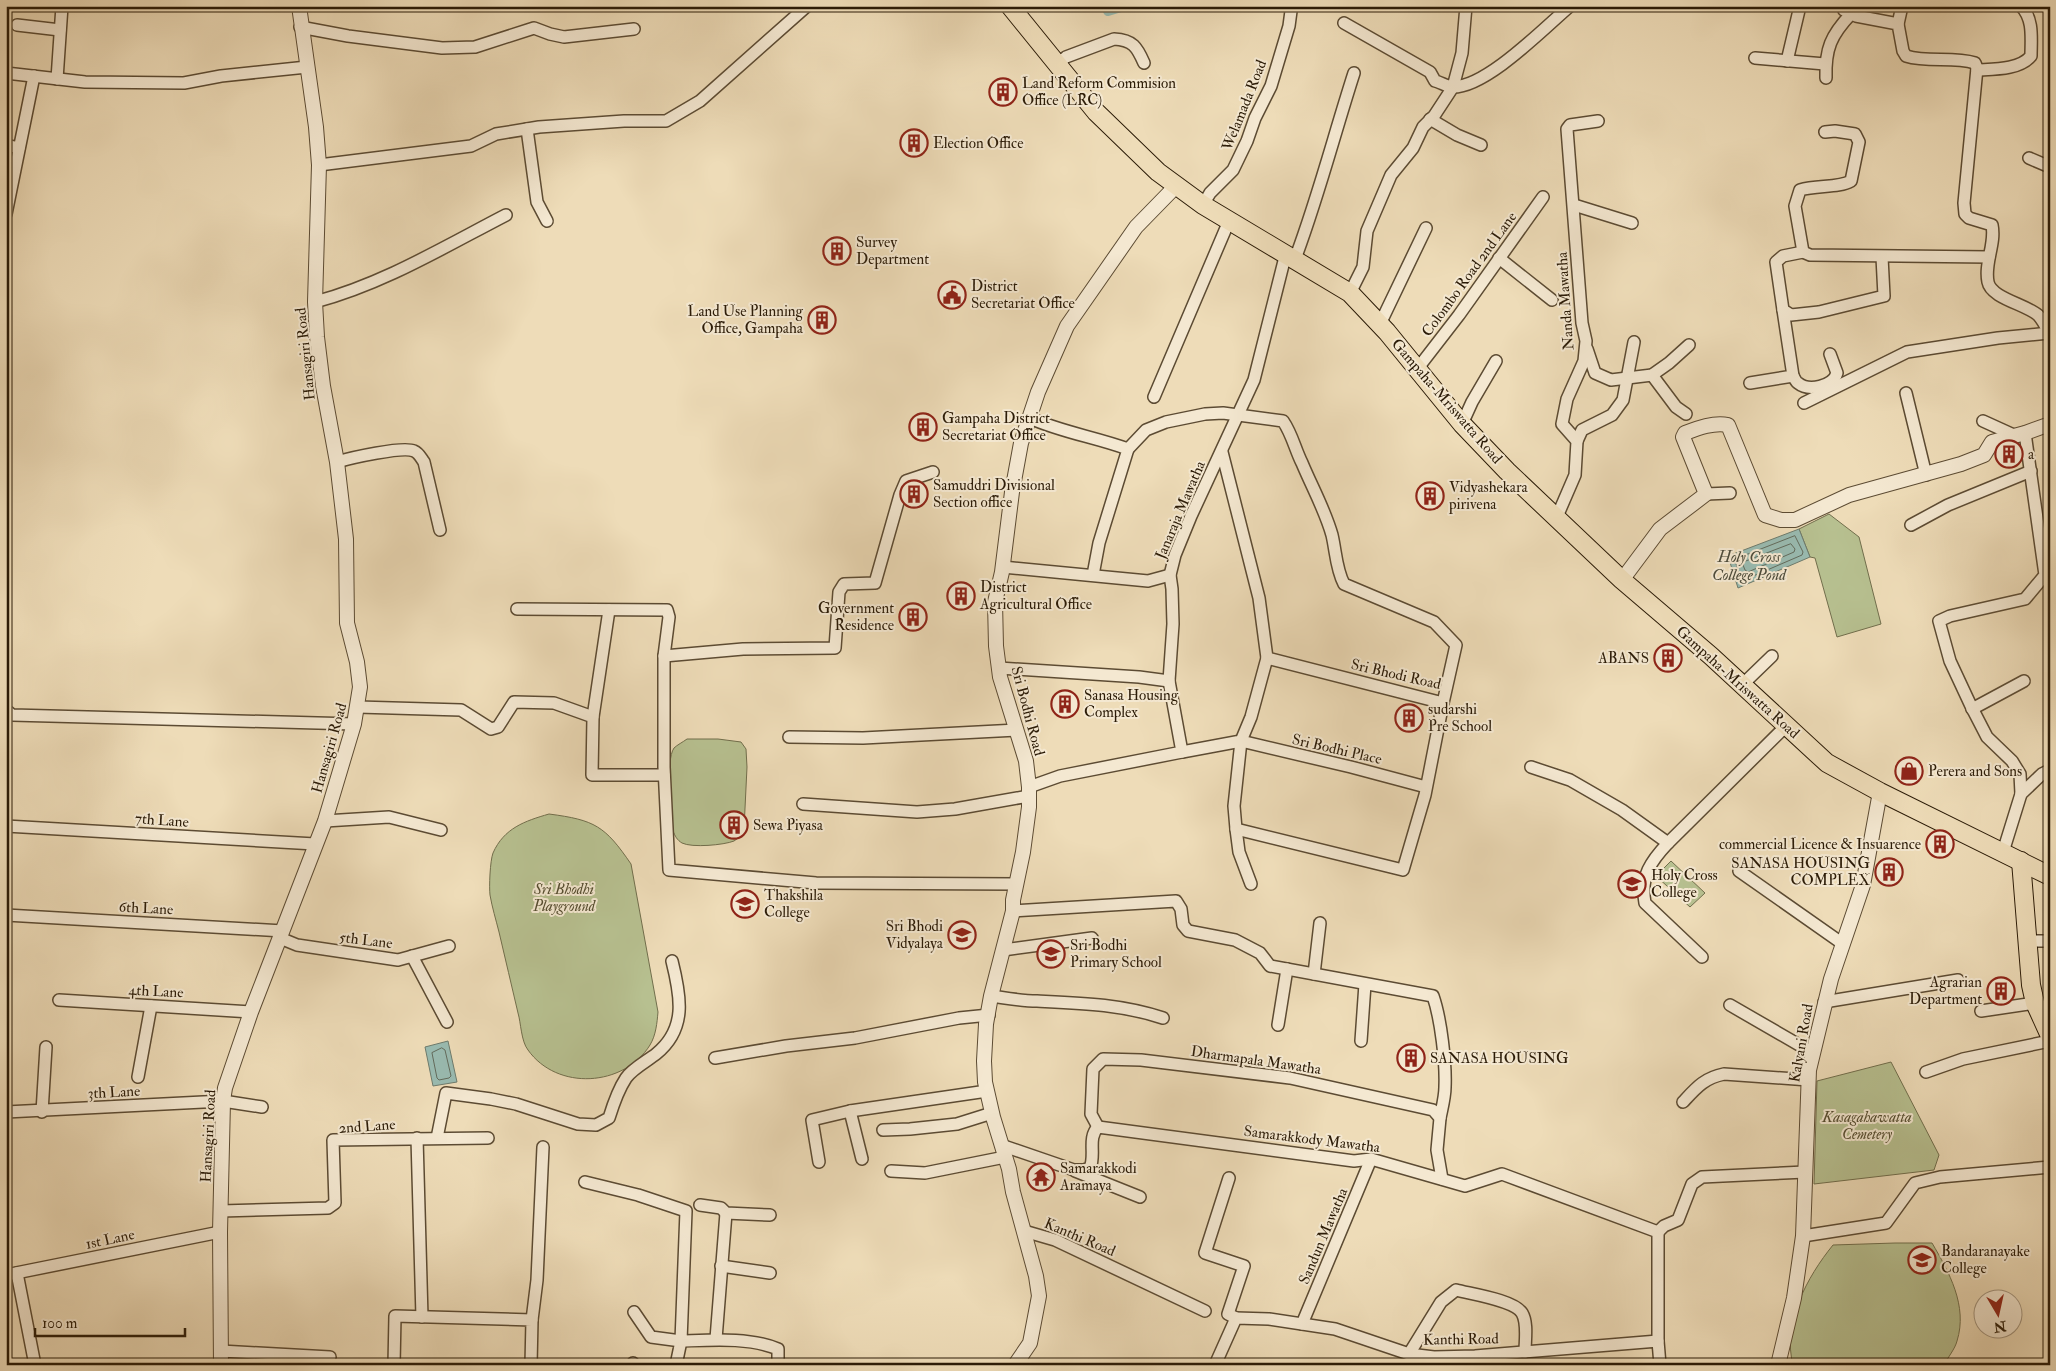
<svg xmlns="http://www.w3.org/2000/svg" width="2056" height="1371" viewBox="0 0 2056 1371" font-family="'IM FELL Double Pica',serif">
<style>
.green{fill:#b7c090;stroke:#716e4c}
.water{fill:#99bbb1;stroke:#6d7b6d}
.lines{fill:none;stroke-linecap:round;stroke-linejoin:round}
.shore{stroke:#626b5c;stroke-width:1}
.canal{stroke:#99bbb1;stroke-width:10}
.minor-casing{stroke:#5c4b33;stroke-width:14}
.tertiary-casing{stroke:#5c4b33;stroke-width:16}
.primary-casing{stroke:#2b1b07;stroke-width:20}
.minor{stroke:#f4e8d1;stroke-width:11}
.tertiary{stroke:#f4e8d1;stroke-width:14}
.primary{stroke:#eedcb8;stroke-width:18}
.labels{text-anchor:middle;stroke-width:4;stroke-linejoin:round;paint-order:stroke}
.poi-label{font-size:15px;fill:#2b1b07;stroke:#f4e8d1;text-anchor:start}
.street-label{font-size:15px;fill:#2b1b07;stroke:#f4e8d1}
.park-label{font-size:15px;font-style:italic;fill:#554d30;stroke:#f4e8d1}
.water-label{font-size:16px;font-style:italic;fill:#4c4b3a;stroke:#f4e8d1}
</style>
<rect width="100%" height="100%" fill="#eedcb8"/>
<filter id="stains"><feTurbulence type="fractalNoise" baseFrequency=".004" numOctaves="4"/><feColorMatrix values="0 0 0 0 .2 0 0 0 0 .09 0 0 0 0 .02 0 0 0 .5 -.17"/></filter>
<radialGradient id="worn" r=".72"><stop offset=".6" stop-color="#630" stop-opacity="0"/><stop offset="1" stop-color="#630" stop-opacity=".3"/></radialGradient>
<!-- green -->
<g class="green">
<polygon points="1829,514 1859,537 1881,624 1837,637 1815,558 1810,557 1799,529"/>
<path d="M687,739h31l23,3 5,7 1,18 -3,62c-2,5 -5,9 -10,12 -10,4 -42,7 -52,2 -5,-3 -7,-7 -9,-12 -1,-17 -8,-70 1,-83 3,-3 9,-6 13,-9z"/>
<path d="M549,814c46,6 56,12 82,50l27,148c-1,11 -2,23 -8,33 -26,42 -93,46 -122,5 -7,-9 -7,-27 -10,-37 -6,-27 -13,-54 -19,-81 -3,-12 -7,-25 -9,-37 -1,-8 0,-34 3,-42 11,-25 32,-32 56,-39z"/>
<polygon points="1671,861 1705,893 1690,907 1656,876"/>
<polygon points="1891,1062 1939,1155 1934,1170 1814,1184 1817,1081"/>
<path d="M1895,1243h37c17,29 36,63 25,98 -2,8 -9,16 -13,24h-151c-11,-42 14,-88 40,-120z"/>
</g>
<!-- water -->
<g class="water">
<polygon points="1799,529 1810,557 1738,588 1728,556"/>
<polygon points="448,1041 457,1082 433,1086 425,1047"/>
</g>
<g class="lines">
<!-- shore -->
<g class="shore">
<polygon points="1795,536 1803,552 1802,555 1744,580 1741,579 1735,561 1736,559"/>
<polygon points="1791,544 1795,549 1794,552 1748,572 1745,570 1743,565 1744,562"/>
<polygon points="442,1048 445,1050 451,1076 449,1078 439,1080 437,1078 432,1053"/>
</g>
<!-- canal -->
<polyline class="canal" points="1108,11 1124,6"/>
<!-- minor casing -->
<g class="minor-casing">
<g id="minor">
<path d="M1845,6l-1,4 12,6 42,8 5,27 3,5c22,7 47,0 69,7l2,5 -13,135 1,11 4,4 23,7c4,19 -8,38 -4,57 3,16 37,22 50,33 5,5 9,14 12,20"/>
<path d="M1344,23l86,49 5,9c5,1 13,6 18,6 34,0 91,-59 117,-81"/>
<polyline points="1898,24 1902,6"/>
<polyline points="17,25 60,30"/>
<polyline points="300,27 348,36 442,48 475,47 534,28 550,34 564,37 634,29"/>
<polyline points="1755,58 1825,64"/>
<polyline points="1787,61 1800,6"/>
<path d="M1057,64l9,-7 48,-18c19,1 23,8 30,24"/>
<path d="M1977,70c17,-1 42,0 54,-14 0,-17 3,-37 -10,-50"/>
<polyline points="6,73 85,82 184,83 221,76 307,67"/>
<path d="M1826,78c-1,-29 5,-43 25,-64"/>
<polyline points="57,79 62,6"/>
<polyline points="1430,119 1457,135 1481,145"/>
<polyline points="527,129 537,202 547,221"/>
<path d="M1825,132l10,-1 20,3 4,8 -8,39c-12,7 -34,4 -51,9l-5,16 8,46 7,3 179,2"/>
<polyline points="6,145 19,148"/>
<polyline points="2029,158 2050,167"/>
<polyline points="319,165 471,146 496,134 539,127 624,121 666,121 700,101 807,6"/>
<polyline points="1203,205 1210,193 1233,170 1247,141 1255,118 1271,86 1289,26 1291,11 1289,6"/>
<polyline points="1574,205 1632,223"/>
<polyline points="6,214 34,76"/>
<polyline points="1803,252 1783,256 1776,262 1783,310 1791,315 1819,312 1884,296 1882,257"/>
<polyline points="1499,258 1552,300"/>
<path d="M1295,259c23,-61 39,-124 59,-186"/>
<polyline points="1350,293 1363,267 1367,231 1391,175 1413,148 1423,127 1434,116 1453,87 1462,53 1466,6"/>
<path d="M315,302c68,-18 129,-55 191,-87"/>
<polyline points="1380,324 1426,228"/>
<polyline points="1587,349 1595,373 1611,380 1652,375 1669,363 1689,345"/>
<polyline points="1418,368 1459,315 1543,197"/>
<polyline points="1652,375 1676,407 1686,414"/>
<path d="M1793,376c2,3 3,6 5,7 11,9 35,3 39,-10l-7,-19"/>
<polyline points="1750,383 1793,376 1783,310"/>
<polyline points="1906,393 1926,475"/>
<polyline points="1154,397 1229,221"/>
<polyline points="1804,403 1907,352 1998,338 2049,333"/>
<path d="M1030,418c31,14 65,19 98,31l-29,94 -6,32"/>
<polyline points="1983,421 2016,436"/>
<polyline points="1462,424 1472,402 1496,361"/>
<polyline points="1577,441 1582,430 1612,415 1623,400 1634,342"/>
<path d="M1128,449l18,-19 20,-8 39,-8 18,-1 60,8c9,13 12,28 19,42 10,24 23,47 30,72 4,17 4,34 12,49l90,38 22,23 -13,58 -176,-45 -8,-60 -37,-146"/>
<path d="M337,462c13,-4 66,-16 77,-11 5,2 7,7 10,11l16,68"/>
<polyline points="1706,494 1730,493"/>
<polyline points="1556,519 1575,475 1577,441 1562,424 1567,399 1584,361 1586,341 1582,323 1567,129 1570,125 1598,121"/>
<polyline points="1911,525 1948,505 2031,471"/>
<polyline points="1003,567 1148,581 1170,575"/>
<polyline points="517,609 667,610 669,617 664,656 664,767 669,870 816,883 1016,884"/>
<polyline points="664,656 743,649 835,648 839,592 844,584 875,583 900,495 906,481 933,472"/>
<polyline points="999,668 1139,677 1169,681"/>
<polyline points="1742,685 1772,656"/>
<polyline points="358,707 461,710 491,729 498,727 514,702 554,703 593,717 592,775 664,775"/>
<polyline points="1972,709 2024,681"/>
<polyline points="6,710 12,715 354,724"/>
<polyline points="593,717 609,610"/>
<polyline points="789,737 863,738 1017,730"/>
<polyline points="1182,752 1241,741 1251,717 1267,658"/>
<path d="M1531,767l39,13 52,30 46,33c-17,18 -28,33 -23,60l57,54"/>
<polyline points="1029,787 1060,776 1182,752 1169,681 1173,624 1172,589 1170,575 1175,555 1191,516 1254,380 1286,253"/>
<polyline points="1426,787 1351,767 1241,741 1234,806 1236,829 1403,870 1425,795 1443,703"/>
<polyline points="2021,794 2020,774 2012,761 1987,737 1971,706 1950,661 1939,621 1950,616 2025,599 2045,575 2025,433"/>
<polyline points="803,804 917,812 955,809 1029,796"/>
<polyline points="325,821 389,817 441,830"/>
<polyline points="6,826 315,844"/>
<polyline points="1236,829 1239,852 1251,884"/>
<polyline points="1668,843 1786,726"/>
<polyline points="2003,852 2021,794 2042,774 2050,770"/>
<polyline points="1739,871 1843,944"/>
<path d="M1013,911l163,-10 5,8 2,16 5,6 47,9 25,13 10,13 163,30c8,23 13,67 12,91 0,10 -3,21 -5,31"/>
<polyline points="6,915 283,931"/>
<polyline points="280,938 297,945 398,960 449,946"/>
<polyline points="2029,941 2050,941"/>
<polyline points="1003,950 1092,938"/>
<polyline points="412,956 447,1022"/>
<polyline points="1314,974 1320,923"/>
<path d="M991,996c15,2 31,5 46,5 43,2 84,3 126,17"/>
<polyline points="59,1000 251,1012"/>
<polyline points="1824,1002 1958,980"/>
<polyline points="1730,1005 1813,1053"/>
<polyline points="1981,1011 2035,1003"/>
<polyline points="1278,1025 1287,969"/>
<polyline points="1361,1041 1365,984"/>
<polyline points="715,1058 786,1046 855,1038 959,1018 989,1015"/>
<polyline points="1926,1072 1963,1059 2050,1041"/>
<polyline points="138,1077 151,1006"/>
<path d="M1683,1102c13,-14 21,-24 41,-28l85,6"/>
<polyline points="850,1111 862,1159"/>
<polyline points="6,1112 223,1101 262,1107"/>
<polyline points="42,1112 46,1047"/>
<polyline points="1098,1127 1091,1114 1093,1069 1103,1059 1141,1060 1290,1078 1433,1110 1440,1118 1437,1150 1442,1179"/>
<polyline points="883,1130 910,1129 957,1124 992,1113"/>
<polyline points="417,1138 422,1317"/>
<path d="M437,1138l9,-45 45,6 25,5 62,20 18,1 13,-7c4,-13 9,-28 17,-40 6,-9 21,-17 30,-24 31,-25 25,-57 16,-93"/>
<path d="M1001,1145l73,25h10l6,-2c6,-13 -3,-30 8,-41l256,34 17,-2 94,27 37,-12 156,58v109"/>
<polyline points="819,1162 812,1120 850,1111 987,1091"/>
<polyline points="891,1171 925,1173 1005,1157"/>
<polyline points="1075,1171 1140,1197"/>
<polyline points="1229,1178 1205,1253 1244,1266 1228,1314 1236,1318"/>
<path d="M585,1182l53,13 48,16 -5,130c31,-1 68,-4 97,8v16"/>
<polyline points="700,1205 721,1208 726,1213 770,1215"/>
<polyline points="221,1211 328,1208 335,1203 333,1140 488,1138"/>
<polyline points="1024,1231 1055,1240 1205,1311"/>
<polyline points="1658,1232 1664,1226 1678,1220 1692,1184 1702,1177 1805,1172"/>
<polyline points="1803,1236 1886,1223 1915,1183 1940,1177 2050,1167"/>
<polyline points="721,1266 770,1273"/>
<polyline points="17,1273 35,1365"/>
<polyline points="6,1275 220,1232"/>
<polyline points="634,1312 651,1337 681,1341 676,1365"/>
<polyline points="532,1320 537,1280 543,1147"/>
<polyline points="1302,1324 1371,1159"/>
<polyline points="716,1339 726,1213"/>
<polyline points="221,1351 330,1357"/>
<path d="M1409,1354l32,-52 15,-12c15,4 58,10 66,23 6,10 3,27 3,39"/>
<polyline points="394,1365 395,1316 532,1320 531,1365"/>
<polyline points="633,1365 633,1363"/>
<polyline points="1215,1365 1236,1318 1269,1319 1335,1329 1409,1354 1434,1357 1475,1356 1658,1341 1660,1365"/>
</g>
</g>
<!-- tertiary casing -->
<g class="tertiary-casing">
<g id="tertiary">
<path d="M1622,580l38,-51 46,-35 -23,-57 2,-4c13,-5 29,-11 43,-8l37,90 16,5h14l54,-25 112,-31 23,-9 8,-13 33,-9 25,-9"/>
<polyline points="221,1365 220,1232 223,1101 225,1088 251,1012 325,821 354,724 360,687 357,662 347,623 346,539 337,462 323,386 317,337 315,302 319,165 316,127 299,6"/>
<polyline points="1015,1365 1030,1343 1039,1296 1036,1276 1013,1192 1009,1169 993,1117 985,1082 984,1061 986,1024 991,996 1013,911 1013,900 1023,852 1029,807 1029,787 1026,761 1000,677 996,646 995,602 1002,572 1012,492 1021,443 1038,392 1067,326 1136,227 1176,186"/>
<polyline points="1778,1365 1794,1298 1803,1236 1809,1070 1831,979 1863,885 1880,792"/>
</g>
</g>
<!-- primary casing -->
<g class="primary-casing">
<g id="primary">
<polyline points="1010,6 1096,112 1158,172 1203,205 1350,293 1387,332 1462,424 1507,471 1622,580 1711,656 1827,763 1880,792 2050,876"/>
<polyline points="2021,861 2031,985 2035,1003 2050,1036"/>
</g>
</g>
<!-- minor -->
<use href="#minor" class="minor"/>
<!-- tertiary -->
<use href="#tertiary" class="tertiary"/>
<!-- primary -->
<use href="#primary" class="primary"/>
</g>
<!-- icons -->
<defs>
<g id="building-ring" transform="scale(1.4375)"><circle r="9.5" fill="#f4e8d1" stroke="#8f2418" stroke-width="1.5"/><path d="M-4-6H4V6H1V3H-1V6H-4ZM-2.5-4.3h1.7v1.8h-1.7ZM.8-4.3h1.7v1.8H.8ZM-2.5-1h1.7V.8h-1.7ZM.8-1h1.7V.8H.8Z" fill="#8f2418"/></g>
<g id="civic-ring" transform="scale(1.4375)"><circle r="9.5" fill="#f4e8d1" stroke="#8f2418" stroke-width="1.5"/><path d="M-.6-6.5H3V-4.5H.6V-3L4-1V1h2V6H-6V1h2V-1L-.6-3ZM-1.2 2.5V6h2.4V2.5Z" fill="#8f2418"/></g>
<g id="shop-ring" transform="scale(1.4375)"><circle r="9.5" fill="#f4e8d1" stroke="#8f2418" stroke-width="1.5"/><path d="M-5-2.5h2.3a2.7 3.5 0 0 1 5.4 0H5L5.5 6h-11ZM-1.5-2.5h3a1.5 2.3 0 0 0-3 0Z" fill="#8f2418"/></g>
<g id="school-ring" transform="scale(1.4375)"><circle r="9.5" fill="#f4e8d1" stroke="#8f2418" stroke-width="1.5"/><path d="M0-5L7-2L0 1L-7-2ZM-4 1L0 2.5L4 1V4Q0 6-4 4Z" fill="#8f2418"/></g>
<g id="temple-ring" transform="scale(1.4375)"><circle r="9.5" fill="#f4e8d1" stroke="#8f2418" stroke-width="1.5"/><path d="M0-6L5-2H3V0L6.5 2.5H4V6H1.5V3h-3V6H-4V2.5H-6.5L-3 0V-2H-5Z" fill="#8f2418"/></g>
</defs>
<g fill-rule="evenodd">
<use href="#building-ring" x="1003" y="92"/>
<use href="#building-ring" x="914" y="143"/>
<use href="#building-ring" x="837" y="251"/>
<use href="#civic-ring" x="952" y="295"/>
<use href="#building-ring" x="822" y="320"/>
<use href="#building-ring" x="923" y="427"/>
<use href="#building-ring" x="2009" y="454"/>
<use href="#building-ring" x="914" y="494"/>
<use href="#building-ring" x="1430" y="496"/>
<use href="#building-ring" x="961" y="596"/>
<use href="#building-ring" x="913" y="617"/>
<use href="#building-ring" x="1668" y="658"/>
<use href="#building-ring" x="1065" y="704"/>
<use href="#building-ring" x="1409" y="718"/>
<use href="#shop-ring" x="1909" y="771"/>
<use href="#building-ring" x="734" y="825"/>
<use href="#building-ring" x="1940" y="844"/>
<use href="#building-ring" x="1889" y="872"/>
<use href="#school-ring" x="1632" y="884"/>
<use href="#school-ring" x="745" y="904"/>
<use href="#school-ring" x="962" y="935"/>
<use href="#school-ring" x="1051" y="954"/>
<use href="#building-ring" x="2001" y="991"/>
<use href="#building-ring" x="1411" y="1058"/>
<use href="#temple-ring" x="1041" y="1177"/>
<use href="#school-ring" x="1922" y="1260"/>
</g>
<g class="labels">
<!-- poi labels -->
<g class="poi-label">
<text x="1022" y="88">Land Reform Commision<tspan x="1022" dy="17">Office (LRC)</tspan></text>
<text x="933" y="148">Election Office</text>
<text x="856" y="247">Survey<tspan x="856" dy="17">Department</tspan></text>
<text x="971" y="291">District<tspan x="971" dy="17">Secretariat Office</tspan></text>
<text x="803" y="316" text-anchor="end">Land Use Planning<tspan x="803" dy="17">Office, Gampaha</tspan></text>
<text x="942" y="423">Gampaha District<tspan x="942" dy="17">Secretariat Office</tspan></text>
<text x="2028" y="459">a</text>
<text x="933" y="490">Samuddri Divisional<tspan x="933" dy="17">Section office</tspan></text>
<text x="1449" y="492">Vidyashekara<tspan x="1449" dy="17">pirivena</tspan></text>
<text x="980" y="592">District<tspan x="980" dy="17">Agricultural Office</tspan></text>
<text x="894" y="613" text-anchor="end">Government<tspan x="894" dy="17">Residence</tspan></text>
<text x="1649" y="663" text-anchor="end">ABANS</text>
<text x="1084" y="700">Sanasa Housing<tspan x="1084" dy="17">Complex</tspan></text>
<text x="1428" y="714">sudarshi<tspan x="1428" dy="17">Pre School</tspan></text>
<text x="1928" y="776">Perera and Sons</text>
<text x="753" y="830">Sewa Piyasa</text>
<text x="1921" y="849" text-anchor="end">commercial Licence &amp; Insuarence</text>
<text x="1870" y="868" text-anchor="end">SANASA HOUSING<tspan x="1870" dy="17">COMPLEX</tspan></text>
<text x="1651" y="880">Holy Cross<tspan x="1651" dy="17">College</tspan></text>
<text x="764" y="900">Thakshila<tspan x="764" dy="17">College</tspan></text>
<text x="943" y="931" text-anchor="end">Sri Bhodi<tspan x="943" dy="17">Vidyalaya</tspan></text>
<text x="1070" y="950">Sri Bodhi<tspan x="1070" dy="17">Primary School</tspan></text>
<text x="1982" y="987" text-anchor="end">Agrarian<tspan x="1982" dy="17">Department</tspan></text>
<text x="1430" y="1063">SANASA HOUSING</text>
<text x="1060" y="1173">Samarakkodi<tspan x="1060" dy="17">Aramaya</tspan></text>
<text x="1941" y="1256">Bandaranayake<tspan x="1941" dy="17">College</tspan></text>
</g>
<!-- street labels -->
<g class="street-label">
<text transform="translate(1244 105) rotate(-68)" y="5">Welamada Road</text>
<text transform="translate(1469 274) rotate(-54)" y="5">Colombo Road 2nd Lane</text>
<text transform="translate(1565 301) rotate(-94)" y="5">Nanda Mawatha</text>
<text transform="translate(305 354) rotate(-96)" y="5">Hansagiri Road</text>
<text transform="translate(1447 401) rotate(49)" y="5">Gampaha-Mriswatta Road</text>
<text transform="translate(1180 510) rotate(-67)" y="5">Janaraja Mawatha</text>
<text transform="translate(1396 674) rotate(13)" y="5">Sri Bhodi Road</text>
<text transform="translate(1738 682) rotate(42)" y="5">Gampaha-Mriswatta Road</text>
<text transform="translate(1028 711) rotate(75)" y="5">Sri Bodhi Road</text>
<text transform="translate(329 748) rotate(-74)" y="5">Hansagiri Road</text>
<text transform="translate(1337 749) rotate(13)" y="5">Sri Bodhi Place</text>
<text transform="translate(162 820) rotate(4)" y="5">7th Lane</text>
<text transform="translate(146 908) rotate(3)" y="5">6th Lane</text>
<text transform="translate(366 940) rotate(7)" y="5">5th Lane</text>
<text transform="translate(156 991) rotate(3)" y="5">4th Lane</text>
<text transform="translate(1801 1043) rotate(-80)" y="5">Kalyani Road</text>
<text transform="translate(1256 1060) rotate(8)" y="5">Dharmapala Mawatha</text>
<text transform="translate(114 1092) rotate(-3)" y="5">3th Lane</text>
<text transform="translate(367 1126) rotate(-4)" y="5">2nd Lane</text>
<text transform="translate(208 1136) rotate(-87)" y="5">Hansagiri Road</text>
<text transform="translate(1312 1139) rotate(7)" y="5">Samarakkody Mawatha</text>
<text transform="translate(1323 1236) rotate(-67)" y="5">Sandun Mawatha</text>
<text transform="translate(1080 1237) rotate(23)" y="5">Kanthi Road</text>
<text transform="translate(110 1239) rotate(-12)" y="5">1st Lane</text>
<text transform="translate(1461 1339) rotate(-1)" y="5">Kanthi Road</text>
</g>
<!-- park labels -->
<g class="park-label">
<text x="564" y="894">Sri Bhodhi<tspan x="564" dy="17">Playground</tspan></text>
<text x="1867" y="1122">Kasagahawatta<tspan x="1867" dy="17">Cemetery</tspan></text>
</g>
<!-- water labels -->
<g class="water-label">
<text x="1749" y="562">Holy Cross<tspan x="1749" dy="18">College Pond</tspan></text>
</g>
</g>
<!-- margin -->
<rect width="2056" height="1371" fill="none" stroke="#eedcb8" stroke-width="25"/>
<rect x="8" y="8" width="2041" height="1356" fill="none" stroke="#2b1b07" stroke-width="2.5"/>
<rect x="12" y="12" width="2031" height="1346" fill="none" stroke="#2b1b07"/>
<!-- north arrow -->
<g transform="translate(1998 1314) rotate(171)"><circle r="24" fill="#f4e8d1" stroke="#a49680"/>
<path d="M0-4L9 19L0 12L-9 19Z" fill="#8f2418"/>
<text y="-8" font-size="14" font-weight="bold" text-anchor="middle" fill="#2b1b07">N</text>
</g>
<!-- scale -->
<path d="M35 1328v8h150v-8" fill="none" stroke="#2b1b07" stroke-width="2.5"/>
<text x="42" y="1328" font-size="15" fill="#2b1b07" stroke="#f4e8d1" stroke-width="4" paint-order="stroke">100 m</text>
<rect width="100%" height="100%" filter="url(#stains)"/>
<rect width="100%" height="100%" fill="url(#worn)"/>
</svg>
